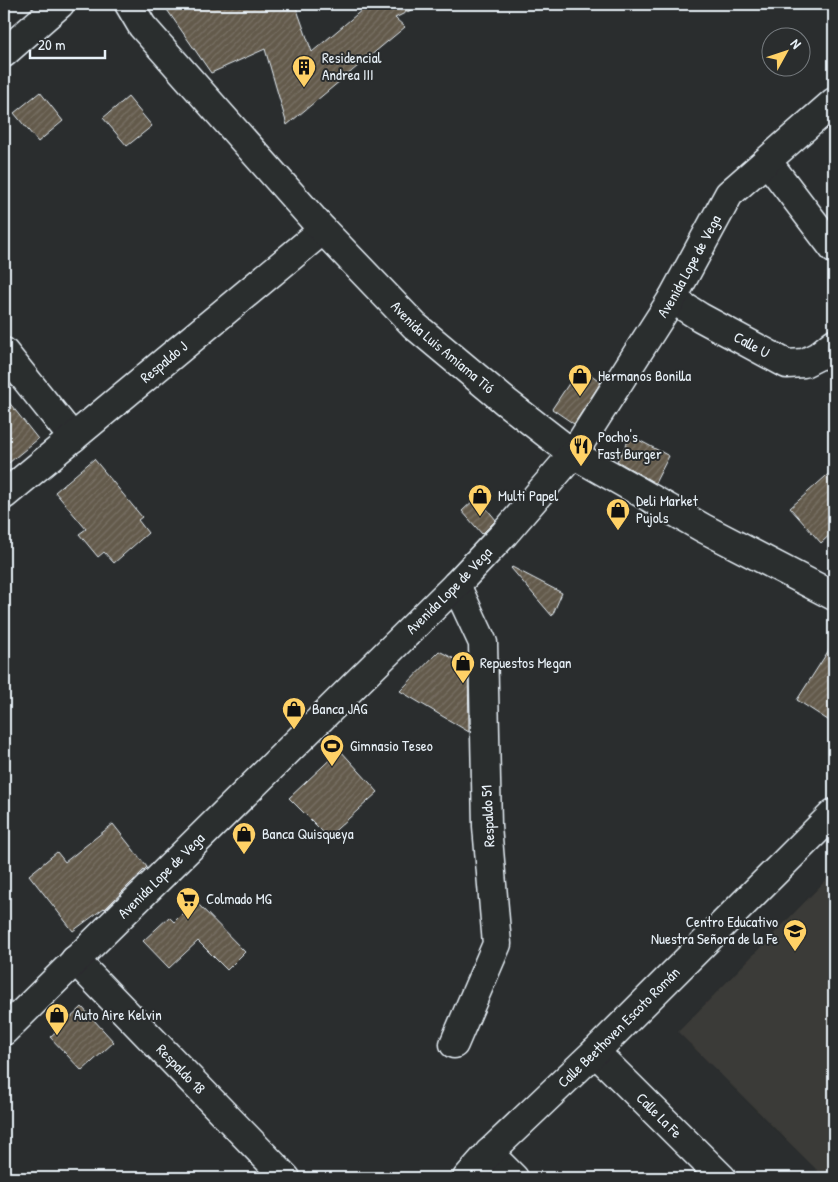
<svg xmlns="http://www.w3.org/2000/svg" width="838" height="1182" viewBox="0 0 838 1182" font-family="'Patrick Hand',sans-serif">
<style>
.built{fill:#3b3a37}
.building{fill:url(#building-hatch);stroke:#e8f1f8}
.lines{fill:none;stroke-linecap:round;stroke-linejoin:round}
.street-casing{stroke:#e8f1f8;stroke-width:31}
.secondary-casing{stroke:#e8f1f8;stroke-width:31}
.street{stroke:#2a2d2e;stroke-width:28}
.secondary{stroke:#2a2d2e;stroke-width:28}
.labels{text-anchor:middle;stroke-width:4;stroke-linejoin:round;paint-order:stroke}
.poi-label{font-size:15px;fill:#e8f1f8;stroke:#2a2d2e;text-anchor:start}
.street-label{font-size:15px;fill:#e8f1f8;stroke:#2a2d2e}
</style>
<defs>
<pattern id="building-hatch" width="6" height="6" patternUnits="userSpaceOnUse" patternTransform="scale(1.25)"><rect width="6" height="6" fill="#635a4b"/><path d="M-1 1l2-2M0 6l6-6M5 7l2-2" fill="none" stroke="#797266"/></pattern>
</defs>
<rect width="100%" height="100%" fill="#2a2d2e"/>
<filter id="ink" filterUnits="userSpaceOnUse"><feTurbulence type="fractalNoise" baseFrequency=".02" numOctaves="2"/><feDisplacementMap in="SourceGraphic" scale="10" xChannelSelector="R" yChannelSelector="G"/><feConvolveMatrix kernelMatrix="1 2 1 2 8 2 1 2 1" color-interpolation-filters="sRGB"/></filter>
<g filter="url(#ink)">
<!-- built -->
<polygon class="built" points="834,872 834,1178 825,1178 678,1032"/>
<!-- building -->
<g class="building">
<polygon points="163,4 295,4 312,52 369,4 423,4 395,18 405,27 287,125 265,49 211,73"/>
<polygon points="40,92 63,121 38,142 14,113"/>
<polygon points="128,97 152,126 127,146 103,118"/>
<polygon points="580,367 601,382 574,424 552,409"/>
<polygon points="4,396 38,439 4,467"/>
<polygon points="631,436 669,456 655,483 617,461"/>
<polygon points="94,459 142,517 138,520 148,533 114,563 104,552 98,557 79,534 86,529 55,492"/>
<polygon points="834,469 834,531 821,543 790,508"/>
<polygon points="477,497 496,520 482,534 462,511"/>
<polygon points="512,567 562,593 552,616 511,568"/>
<polygon points="834,642 834,724 797,700"/>
<polygon points="439,651 468,666 469,732 400,691"/>
<polygon points="340,750 378,792 328,837 289,798"/>
<polygon points="113,824 147,867 105,909 104,908 73,931 29,875 57,852 65,862"/>
<polygon points="195,901 245,952 227,970 198,941 169,968 143,941 169,917 174,922"/>
<polygon points="82,1007 114,1042 82,1071 50,1037"/>
</g>
<g class="lines">
<!-- street casing -->
<g class="street-casing">
<g id="street">
<polyline points="4,53 60,4"/>
<polyline points="767,161 834,249"/>
<path id="s1" d="M672,299l28,18 87,47 17,-1 14,-7 16,-13"/>
<polyline points="4,352 73,438"/>
<path id="s2" d="M573,454l99,-155 57,-105 105,-92"/>
<path id="s3" d="M4,495l319,-265"/>
<path id="s4" d="M75,960l211,218"/>
<polyline points="454,1044 497,944 487,826 483,643 456,585"/>
<path id="s5" d="M595,1052l127,126"/>
<polyline points="489,1153 514,1178"/>
<path id="s6" d="M467,1178l22,-25 106,-101 239,-239"/>
</g>
</g>
<!-- secondary casing -->
<g class="secondary-casing">
<g id="secondary">
<path id="s7" d="M129,4l13,22 181,204 92,96 91,76 67,52 130,74 131,68"/>
<path id="s8" d="M4,1031l452,-446 49,-52 68,-79"/>
</g>
</g>
<!-- street -->
<use href="#street" class="street"/>
<!-- secondary -->
<use href="#secondary" class="secondary"/>
</g>
</g>
<!-- icons -->
<defs>
<g id="building-pin" transform="scale(1.25)"><path d="M0 17L-7.5 6A9.5 9.5 0 1 1 7.5 6Z" fill="#ffd166" stroke="#2a2d2e"/><path d="M-4-6H4V6H1V3H-1V6H-4ZM-2.5-4.3h1.7v1.8h-1.7ZM.8-4.3h1.7v1.8H.8ZM-2.5-1h1.7V.8h-1.7ZM.8-1h1.7V.8H.8Z" fill="#111"/></g>
<g id="shop-pin" transform="scale(1.25)"><path d="M0 17L-7.5 6A9.5 9.5 0 1 1 7.5 6Z" fill="#ffd166" stroke="#2a2d2e"/><path d="M-5-2.5h2.3a2.7 3.5 0 0 1 5.4 0H5L5.5 6h-11ZM-1.5-2.5h3a1.5 2.3 0 0 0-3 0Z" fill="#111"/></g>
<g id="restaurant-pin" transform="scale(1.25)"><path d="M0 17L-7.5 6A9.5 9.5 0 1 1 7.5 6Z" fill="#ffd166" stroke="#2a2d2e"/><path d="M-5-6h1v4h1v-4h1v4h1v-4h1v5L-1.5 .5V6h-2V.5L-5-1ZM5-6V6H3V1.5H1.5Q1.5-4 5-6Z" fill="#111"/></g>
<g id="stadium-pin" transform="scale(1.25)"><path d="M0 17L-7.5 6A9.5 9.5 0 1 1 7.5 6Z" fill="#ffd166" stroke="#2a2d2e"/><path d="M0-5a6.5 5 0 1 0 0 10a6.5 5 0 1 0 0-10ZM-3.5-1.8h7v3.6h-7Z" fill="#111"/></g>
<g id="supermarket-pin" transform="scale(1.25)"><path d="M0 17L-7.5 6A9.5 9.5 0 1 1 7.5 6Z" fill="#ffd166" stroke="#2a2d2e"/><path d="M-6-5.5h2.5l.6 2H6L4.5 2H-2.5L-4.4-4H-6ZM-1.5 3.2a1.3 1.3 0 1 0 .1 0ZM3 3.2a1.3 1.3 0 1 0 .1 0Z" fill="#111"/></g>
<g id="school-pin" transform="scale(1.25)"><path d="M0 17L-7.5 6A9.5 9.5 0 1 1 7.5 6Z" fill="#ffd166" stroke="#2a2d2e"/><path d="M0-5L7-2L0 1L-7-2ZM-4 1L0 2.5L4 1V4Q0 6-4 4Z" fill="#111"/></g>
</defs>
<g fill-rule="evenodd">
<use href="#building-pin" x="304" y="67"/>
<use href="#shop-pin" x="580" y="376"/>
<use href="#restaurant-pin" x="581" y="446"/>
<use href="#shop-pin" x="480" y="496"/>
<use href="#shop-pin" x="618" y="510"/>
<use href="#shop-pin" x="463" y="663"/>
<use href="#shop-pin" x="294" y="709"/>
<use href="#stadium-pin" x="332" y="746"/>
<use href="#shop-pin" x="244" y="834"/>
<use href="#supermarket-pin" x="188" y="899"/>
<use href="#school-pin" x="795" y="931"/>
<use href="#shop-pin" x="57" y="1015"/>
</g>
<g class="labels">
<!-- poi labels -->
<g class="poi-label">
<text x="322" y="63">Residencial<tspan x="322" dy="17">Andrea III</tspan></text>
<text x="598" y="381">Hermanos Bonilla</text>
<text x="598" y="442">Pocho's<tspan x="598" dy="17">Fast Burger</tspan></text>
<text x="498" y="501">Multi Papel</text>
<text x="636" y="506">Deli Market<tspan x="636" dy="17">Pujols</tspan></text>
<text x="480" y="668">Repuestos Megan</text>
<text x="312" y="714">Banca JAG</text>
<text x="350" y="751">Gimnasio Teseo</text>
<text x="262" y="839">Banca Quisqueya</text>
<text x="206" y="904">Colmado MG</text>
<text x="778" y="927" text-anchor="end">Centro Educativo<tspan x="778" dy="17">Nuestra Señora de la Fe</tspan></text>
<text x="74" y="1020">Auto Aire Kelvin</text>
</g>
<!-- street labels -->
<g class="street-label">
<text dy="5" stroke="none"><textPath href="#s2" startOffset="221">Avenida Lope de Vega</textPath></text>
<text dy="5" stroke="none"><textPath href="#s1" startOffset="92">Calle U</textPath></text>
<text dy="5" stroke="none"><textPath href="#s7" startOffset="466">Avenida Luis Amiama Tió</textPath></text>
<text dy="5" stroke="none"><textPath href="#s3" startOffset="208">Respaldo J</textPath></text>
<text dy="5" stroke="none"><textPath href="#s8" startOffset="626">Avenida Lope de Vega</textPath></text>
<text transform="translate(488 816) rotate(-93)" y="5">Respaldo 51</text>
<text dy="5" stroke="none"><textPath href="#s8" startOffset="221">Avenida Lope de Vega</textPath></text>
<text dy="5" stroke="none"><textPath href="#s6" startOffset="214">Calle Beethoven Escoto Román</textPath></text>
<text dy="5" stroke="none"><textPath href="#s4" startOffset="152">Respaldo 18</textPath></text>
<text dy="5" stroke="none"><textPath href="#s5" startOffset="90">Calle La Fe</textPath></text>
</g>
</g>
<!-- margin -->
<rect width="838" height="1182" fill="none" stroke="#2a2d2e" stroke-width="20"/>
<rect x="10" y="10" width="818" height="1162" fill="none" stroke="#e8f1f8" stroke-width="2" filter="url(#ink)"/>
<!-- north arrow -->
<g transform="translate(786 52) rotate(50)"><circle r="24" fill="#2a2d2e" stroke="#767b7f"/>
<path d="M0-4L9 19L0 12L-9 19Z" fill="#ffd166"/>
<text y="-8" font-size="14" font-weight="bold" text-anchor="middle" fill="#e8f1f8">N</text>
</g>
<!-- scale -->
<path d="M30 50v8h75v-8" fill="none" stroke="#e8f1f8" stroke-width="2.5"/>
<text x="38" y="50" font-size="15" fill="#e8f1f8" stroke="#2a2d2e" stroke-width="4" paint-order="stroke">20 m</text>
</svg>
